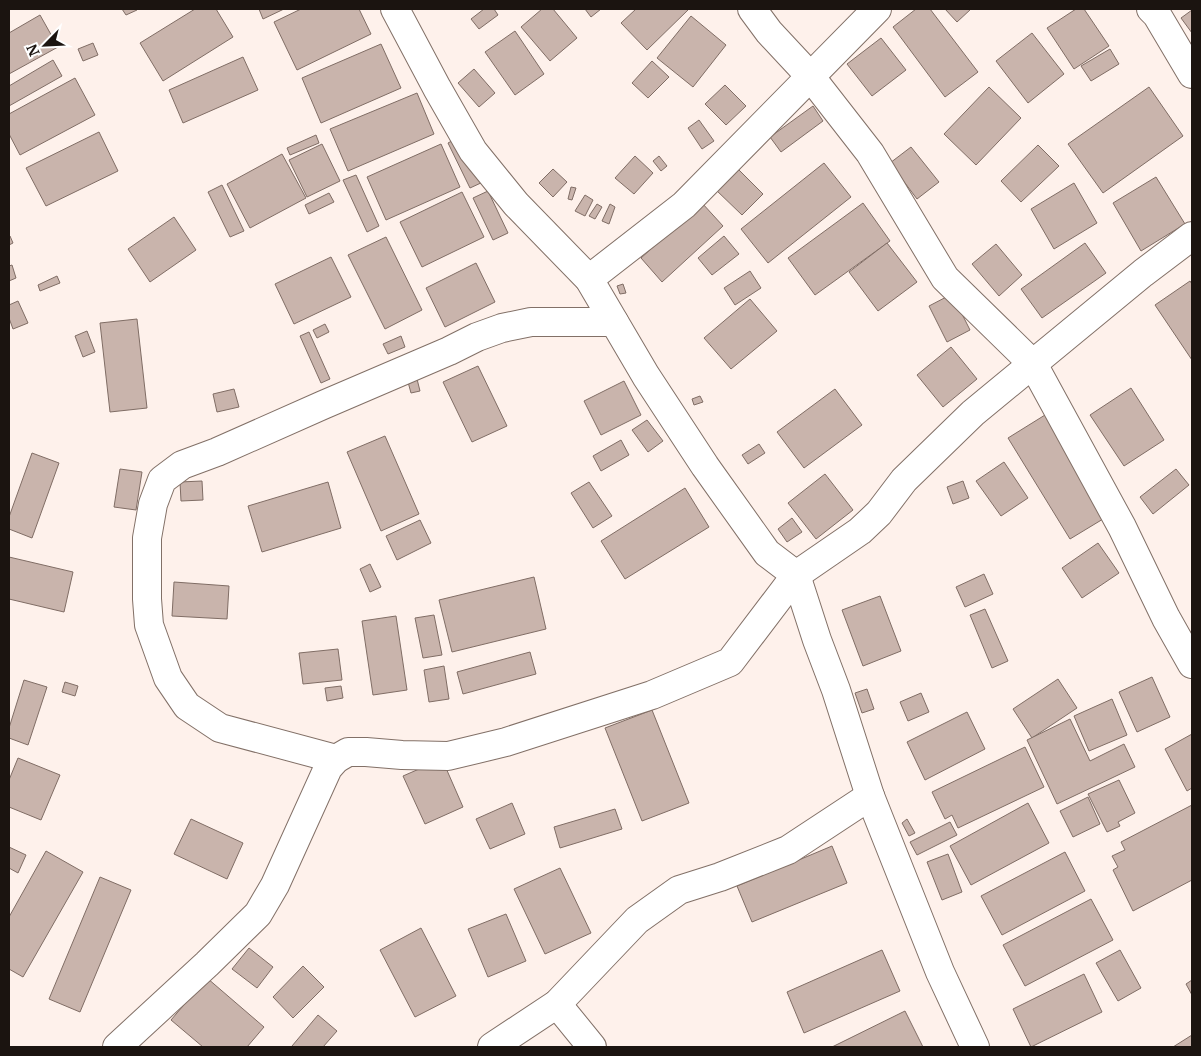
<svg xmlns="http://www.w3.org/2000/svg" width="1201" height="1056" viewBox="0 0 1201 1056" font-family="Merriweather,serif">
<style>
.building{fill:#c9b4ac;stroke:#806d65}
.lines{fill:none;stroke-linecap:round;stroke-linejoin:round}
.minor-casing{stroke:#827067;stroke-width:30}
.minor{stroke:#fff;stroke-width:28}
</style>
<rect width="100%" height="100%" fill="#fef1eb"/>
<!-- building -->
<g class="building">
<polygon points="122,9 137,9 137,10 126,15"/>
<polygon points="195,9 216,9 233,37 163,81 140,43"/>
<polygon points="259,9 284,9 263,19"/>
<polygon points="301,9 359,9 371,34 297,70 274,22"/>
<polygon points="484,9 494,9 498,15 479,29 471,19"/>
<polygon points="542,9 553,9 577,38 550,61 521,27"/>
<polygon points="585,9 601,9 591,17"/>
<polygon points="636,9 689,9 647,50 621,23"/>
<polygon points="916,9 930,9 978,72 945,97 893,27"/>
<polygon points="945,9 971,9 957,22"/>
<polygon points="1076,9 1084,9 1109,46 1074,69 1047,28"/>
<polygon points="1192,10 1192,33 1181,18"/>
<polygon points="40,15 58,47 9,74 9,33"/>
<polygon points="691,16 726,45 693,87 657,58"/>
<polygon points="515,31 544,74 515,95 485,52"/>
<polygon points="1032,33 1064,74 1028,103 996,61"/>
<polygon points="881,38 906,70 872,96 847,64"/>
<polygon points="93,43 98,55 83,61 78,49"/>
<polygon points="381,44 401,88 321,123 302,78"/>
<polygon points="1110,49 1119,64 1091,81 1081,66"/>
<polygon points="243,57 258,90 183,123 169,90"/>
<polygon points="53,60 62,76 9,106 9,86"/>
<polygon points="652,61 669,77 648,98 632,83"/>
<polygon points="474,69 495,93 479,107 458,83"/>
<polygon points="75,78 95,115 20,155 9,134 9,114"/>
<polygon points="725,85 746,106 726,125 705,104"/>
<polygon points="989,87 1021,118 976,165 944,134"/>
<polygon points="1149,87 1183,136 1103,193 1068,144"/>
<polygon points="417,93 434,134 348,171 330,129"/>
<polygon points="813,106 823,121 781,152 770,137"/>
<polygon points="699,120 714,141 702,149 688,128"/>
<polygon points="99,132 118,171 46,206 26,168"/>
<polygon points="316,135 319,143 290,155 287,148"/>
<polygon points="461,136 483,182 470,188 448,143"/>
<polygon points="322,144 340,181 307,197 289,160"/>
<polygon points="441,144 460,187 386,220 367,177"/>
<polygon points="1038,145 1059,166 1021,202 1001,181"/>
<polygon points="911,147 939,182 917,199 890,163"/>
<polygon points="282,154 306,198 250,228 227,184"/>
<polygon points="635,156 653,173 634,194 615,178"/>
<polygon points="659,156 667,166 661,171 653,161"/>
<polygon points="824,163 851,197 768,263 741,229"/>
<polygon points="736,167 763,194 742,215 715,189"/>
<polygon points="553,169 567,182 553,197 539,183"/>
<polygon points="356,175 379,226 367,232 343,180"/>
<polygon points="1156,177 1185,224 1141,251 1113,203"/>
<polygon points="1074,183 1097,223 1054,249 1031,209"/>
<polygon points="222,185 244,231 230,237 208,192"/>
<polygon points="571,187 576,188 572,200 568,199"/>
<polygon points="488,191 508,233 493,240 473,198"/>
<polygon points="462,192 484,237 422,267 400,222"/>
<polygon points="329,193 334,202 309,214 305,205"/>
<polygon points="585,195 593,200 585,216 575,211"/>
<polygon points="702,203 723,226 662,282 641,258"/>
<polygon points="863,203 890,241 815,295 788,258"/>
<polygon points="597,204 602,207 595,219 589,216"/>
<polygon points="610,204 615,207 609,224 602,221"/>
<polygon points="174,217 196,250 150,282 128,249"/>
<polygon points="9,236 10,236 13,243 9,245"/>
<polygon points="724,236 739,254 712,275 698,258"/>
<polygon points="386,237 422,310 385,329 348,255"/>
<polygon points="887,243 917,282 878,311 849,272"/>
<polygon points="1085,243 1106,273 1042,318 1021,289"/>
<polygon points="996,244 1022,275 999,296 972,264"/>
<polygon points="331,257 351,297 294,324 275,284"/>
<polygon points="476,263 495,302 445,327 426,288"/>
<polygon points="12,265 16,278 9,281 9,266"/>
<polygon points="750,271 761,288 735,305 724,288"/>
<polygon points="57,276 60,283 40,291 38,285"/>
<polygon points="1190,281 1192,284 1192,360 1155,305"/>
<polygon points="623,284 626,293 620,294 617,286"/>
<polygon points="952,294 970,330 947,342 929,306"/>
<polygon points="750,299 777,331 731,369 704,338"/>
<polygon points="18,301 28,323 13,329 9,318 9,305"/>
<polygon points="137,319 147,408 110,412 100,323"/>
<polygon points="325,324 329,332 317,338 313,330"/>
<polygon points="87,331 95,352 83,357 75,336"/>
<polygon points="309,332 330,379 321,383 300,336"/>
<polygon points="401,336 405,347 388,354 383,344"/>
<polygon points="951,347 977,379 943,407 917,375"/>
<polygon points="478,366 507,426 472,442 443,382"/>
<polygon points="417,379 420,391 411,393 408,382"/>
<polygon points="624,381 641,415 601,435 584,401"/>
<polygon points="1131,388 1164,440 1124,466 1090,415"/>
<polygon points="234,389 239,407 217,412 213,394"/>
<polygon points="835,389 862,425 804,468 777,432"/>
<polygon points="700,396 703,402 694,405 692,399"/>
<polygon points="1045,415 1108,516 1070,539 1008,438"/>
<polygon points="647,420 663,441 648,452 632,430"/>
<polygon points="385,436 419,514 381,531 347,452"/>
<polygon points="621,440 629,455 601,471 593,456"/>
<polygon points="759,444 765,453 748,464 742,455"/>
<polygon points="32,453 59,463 32,538 9,529 9,517"/>
<polygon points="1004,462 1028,498 1001,516 976,481"/>
<polygon points="120,469 142,472 136,510 114,507"/>
<polygon points="1176,469 1189,485 1153,514 1140,497"/>
<polygon points="825,474 853,510 816,539 788,503"/>
<polygon points="202,481 203,500 181,501 180,482"/>
<polygon points="963,481 969,498 953,504 947,487"/>
<polygon points="328,482 341,528 262,552 248,506"/>
<polygon points="589,482 612,516 593,528 571,493"/>
<polygon points="685,488 709,527 625,579 601,541"/>
<polygon points="792,518 802,532 787,542 778,529"/>
<polygon points="420,520 431,543 397,560 386,536"/>
<polygon points="1098,543 1119,573 1082,598 1062,568"/>
<polygon points="9,557 73,572 64,612 9,599"/>
<polygon points="370,564 381,587 370,592 360,569"/>
<polygon points="984,574 993,594 965,607 956,587"/>
<polygon points="534,577 546,629 452,652 439,600"/>
<polygon points="174,582 229,586 227,619 172,616"/>
<polygon points="880,596 901,651 863,666 842,610"/>
<polygon points="985,609 1008,661 992,668 970,615"/>
<polygon points="434,615 442,655 423,658 415,618"/>
<polygon points="396,616 407,690 373,695 362,621"/>
<polygon points="338,649 342,680 303,684 299,653"/>
<polygon points="530,652 536,674 463,694 457,672"/>
<polygon points="444,666 449,699 429,702 424,670"/>
<polygon points="1152,677 1170,717 1137,732 1119,692"/>
<polygon points="1058,679 1077,708 1032,738 1013,709"/>
<polygon points="24,680 47,687 28,745 9,738 9,728"/>
<polygon points="65,682 78,686 75,696 62,692"/>
<polygon points="341,686 343,698 327,701 325,688"/>
<polygon points="867,689 874,709 862,713 855,693"/>
<polygon points="921,693 929,712 908,721 900,702"/>
<polygon points="1112,699 1127,735 1089,751 1074,716"/>
<polygon points="652,710 689,803 642,821 605,728"/>
<polygon points="967,712 985,749 925,780 907,742"/>
<polygon points="1070,719 1090,761 1124,744 1135,767 1057,804 1027,740"/>
<polygon points="1192,734 1192,788 1187,791 1165,749"/>
<polygon points="1025,747 1044,787 958,828 952,815 945,819 932,792"/>
<polygon points="18,758 60,775 41,820 9,807 9,780"/>
<polygon points="442,759 463,807 425,824 403,776"/>
<polygon points="1119,780 1135,813 1118,822 1120,826 1107,832 1088,794"/>
<polygon points="1088,797 1100,824 1073,837 1060,811"/>
<polygon points="512,803 525,834 490,849 476,819"/>
<polygon points="1028,803 1049,843 971,885 950,846"/>
<polygon points="1192,805 1192,880 1133,911 1113,870 1118,867 1112,856 1125,850 1121,842"/>
<polygon points="615,809 622,829 560,848 554,827"/>
<polygon points="191,819 243,843 227,879 174,854"/>
<polygon points="907,819 915,833 909,836 902,823"/>
<polygon points="950,822 957,835 917,855 910,842"/>
<polygon points="832,846 847,883 752,922 737,886"/>
<polygon points="9,847 26,855 18,873 9,868"/>
<polygon points="46,851 83,872 23,977 9,969 9,917"/>
<polygon points="1065,852 1085,891 1002,935 981,896"/>
<polygon points="948,854 962,892 942,900 927,862"/>
<polygon points="560,868 591,933 545,954 514,889"/>
<polygon points="100,877 131,890 80,1012 49,999"/>
<polygon points="1091,899 1113,940 1025,986 1003,945"/>
<polygon points="506,914 526,961 488,977 468,929"/>
<polygon points="421,928 456,996 415,1017 380,950"/>
<polygon points="249,948 273,967 257,988 232,969"/>
<polygon points="882,950 900,991 804,1033 787,992"/>
<polygon points="1120,950 1141,988 1118,1001 1096,963"/>
<polygon points="303,966 324,987 293,1018 273,997"/>
<polygon points="1084,974 1102,1012 1031,1047 1013,1009"/>
<polygon points="207,978 264,1027 247,1047 203,1047 171,1020"/>
<polygon points="1192,980 1192,995 1186,984"/>
<polygon points="905,1011 923,1047 832,1047"/>
<polygon points="318,1015 337,1031 323,1047 293,1047 292,1046"/>
<polygon points="1192,1035 1192,1047 1173,1047"/>
</g>
<g class="lines">
<!-- minor casing -->
<g class="minor-casing">
<g id="minor">
<polyline points="395,9 437,88 473,151 516,204 589,279 646,376 705,466 767,553 796,575 817,640 836,690 870,796 940,972 975,1047"/>
<polyline points="752,9 769,32 810,76 870,153 945,278 1033,364 1122,527 1166,618 1192,664"/>
<polyline points="1151,9 1157,15 1192,74"/>
<polyline points="589,279 684,205 877,9"/>
<polyline points="336,759 220,728 187,706 168,678 149,625 147,599 147,538 153,504 162,480 182,465 217,452 323,405 449,351 477,337 502,328 531,322 614,322"/>
<polyline points="557,1004 592,1047"/>
<polyline points="117,1047 207,964 258,914 275,885 328,768 336,759 348,752 366,752 402,755 448,756 506,742 652,695 730,662 796,575 860,531 879,513 904,480 973,413 1143,273 1192,236"/>
<polyline points="492,1047 557,1004 637,920 679,890 720,877 788,850 870,796"/>
</g>
</g>
<!-- minor -->
<use href="#minor" class="minor"/>
</g>
<!-- border -->
<rect width="1201" height="1056" fill="none" stroke="#1b1410" stroke-width="20"/>
<!-- north arrow -->
<g transform="translate(45 45) rotate(246)" stroke="#ffffff" stroke-width="4" paint-order="stroke">
<path d="M0-4L9 19L0 12L-9 19Z" fill="#1b1410"/>
<text y="-8" font-size="14" font-weight="bold" text-anchor="middle" fill="#1b1410">N</text>
</g>
</svg>
